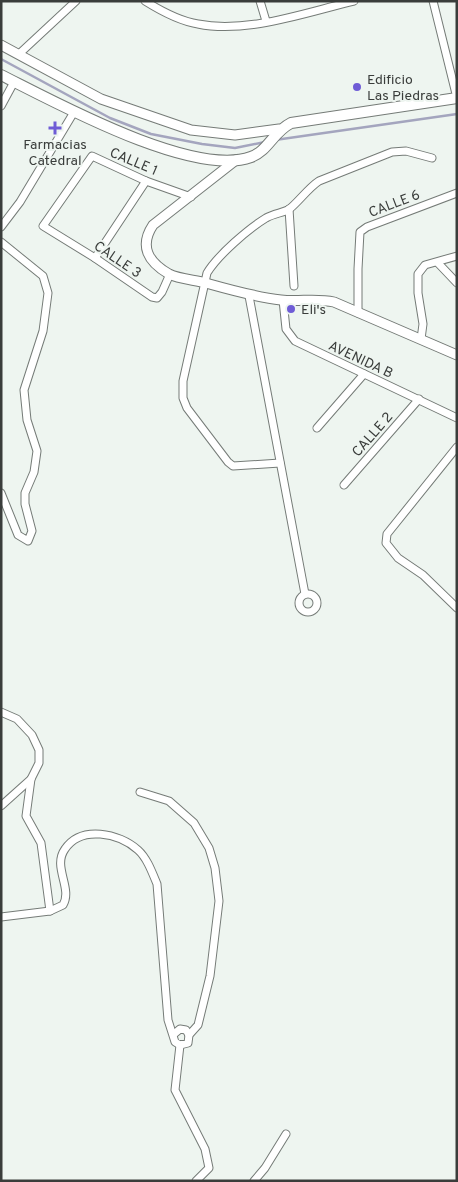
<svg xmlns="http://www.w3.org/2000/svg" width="458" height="1182" viewBox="0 0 458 1182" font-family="Overpass,sans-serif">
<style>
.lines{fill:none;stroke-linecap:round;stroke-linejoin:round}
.stream{stroke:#a4a5be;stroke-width:2.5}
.minor-casing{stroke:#757b77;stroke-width:9}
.tertiary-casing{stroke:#757b77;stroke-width:11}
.secondary-casing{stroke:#757b77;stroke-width:12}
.minor{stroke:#fff;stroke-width:7}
.tertiary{stroke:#fff;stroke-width:9}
.secondary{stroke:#fff;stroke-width:10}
.poi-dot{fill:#6f5cd6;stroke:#eef5f0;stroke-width:2}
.labels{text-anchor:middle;stroke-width:4;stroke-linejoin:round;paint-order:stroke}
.poi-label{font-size:14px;fill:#3a3d3b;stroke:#eef5f0;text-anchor:start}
.street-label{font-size:14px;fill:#3a3d3b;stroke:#eef5f0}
</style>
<rect width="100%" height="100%" fill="#eef5f0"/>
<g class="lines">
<!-- stream -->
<g class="stream">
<polyline points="1,59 110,118 151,134 202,144 235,148 265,142"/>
<polyline points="275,140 457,114"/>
</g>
<!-- minor casing -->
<g class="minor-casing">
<g id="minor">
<path d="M145,1c16,10 34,20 53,23 49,10 109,-12 156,-23"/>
<polyline points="260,1 266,21"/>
<polyline points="433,1 457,98"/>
<polyline points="19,54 76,1"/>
<polyline points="1,106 14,82"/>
<polyline points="289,209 294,286"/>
<polyline points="1,227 20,202 74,112"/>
<polyline points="1,242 43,276 48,293 43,331 24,390 27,420 37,451 34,472 25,493 25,504 32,531 28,541 18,535 1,493"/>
<polyline points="95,258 146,181"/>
<polyline points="438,263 457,283"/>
<polyline points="170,274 162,292 157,298 152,297 95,258 43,226 92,156 146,181 191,197"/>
<polyline points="249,296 305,594"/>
<polyline points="283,300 286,329 295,341 457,418"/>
<polyline points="358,313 358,269 360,232 367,227 457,193"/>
<polyline points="421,339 423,324 418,293 418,274 425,265 457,256"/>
<polyline points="317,428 364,374"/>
<polyline points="457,447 387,534 386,543 398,558 423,575 457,608"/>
<path d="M280,463l-47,3 -5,-4 -41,-54 -4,-10v-17l24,-108c11,-18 41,-44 59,-55 7,-4 15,-5 22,-8 8,-5 20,-22 31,-29l73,-29 14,-1 26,7"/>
<polyline points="344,485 419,399"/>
<circle cx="308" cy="603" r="9"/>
<polyline points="1,712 17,719 32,735 39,750 39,763 31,779 26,816 41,843 50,911"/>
<polyline points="1,806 31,779"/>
<path d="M1,917l49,-6 13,-6c10,-17 -11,-38 2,-56 16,-24 54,-16 73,1 9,8 14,22 19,34l11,136 7,22 5,3 8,-2 1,-8 9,-10 12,-49 9,-75 -4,-33 -6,-20 -15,-25 -25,-22 -29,-9"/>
<polyline points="174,1034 180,1029 186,1030 189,1035"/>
<polyline points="180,1045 175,1090 205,1149 209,1168 196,1181"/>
<polyline points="254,1181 265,1168 286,1134"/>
</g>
</g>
<!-- tertiary casing -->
<g class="tertiary-casing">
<g id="tertiary">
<polyline points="1,45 101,99 191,130 235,135 279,129"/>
<path d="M236,160l-83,65c-14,21 -5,37 16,49 10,5 26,6 37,9 25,7 49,14 75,17 18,2 35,-2 53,2l123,53"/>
</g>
</g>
<!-- secondary casing -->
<g class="secondary-casing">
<path id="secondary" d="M1,75c54,27 192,103 250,82 17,-6 22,-25 40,-34l166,-25"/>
</g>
<!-- minor -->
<use href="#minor" class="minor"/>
<!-- tertiary -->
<use href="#tertiary" class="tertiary"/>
<!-- secondary -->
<use href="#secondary" class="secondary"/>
</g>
<!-- markers -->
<g class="poi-dot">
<circle cx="357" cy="87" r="5"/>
<path d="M52.5 120.5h5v5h5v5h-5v5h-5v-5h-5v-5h5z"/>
<circle cx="291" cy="309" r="5"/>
</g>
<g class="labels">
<!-- poi labels -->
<g class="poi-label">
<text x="367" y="84">Edificio<tspan x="367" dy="16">Las Piedras</tspan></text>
<text x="55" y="149" text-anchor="middle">Farmacias<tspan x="55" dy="16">Catedral</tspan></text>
<text x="301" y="314">Eli's</text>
</g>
<!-- street labels -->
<g class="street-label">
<text transform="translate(134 161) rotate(23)" y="5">CALLE 1</text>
<text transform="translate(394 203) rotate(-21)" y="5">CALLE 6</text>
<text transform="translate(118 259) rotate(34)" y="5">CALLE 3</text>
<text transform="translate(361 359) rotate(25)" y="5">AVENIDA B</text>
<text transform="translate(372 434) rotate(-49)" y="5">CALLE 2</text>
</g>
</g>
<!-- border -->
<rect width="458" height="1182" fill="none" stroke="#3a3d3b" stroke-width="5"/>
</svg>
